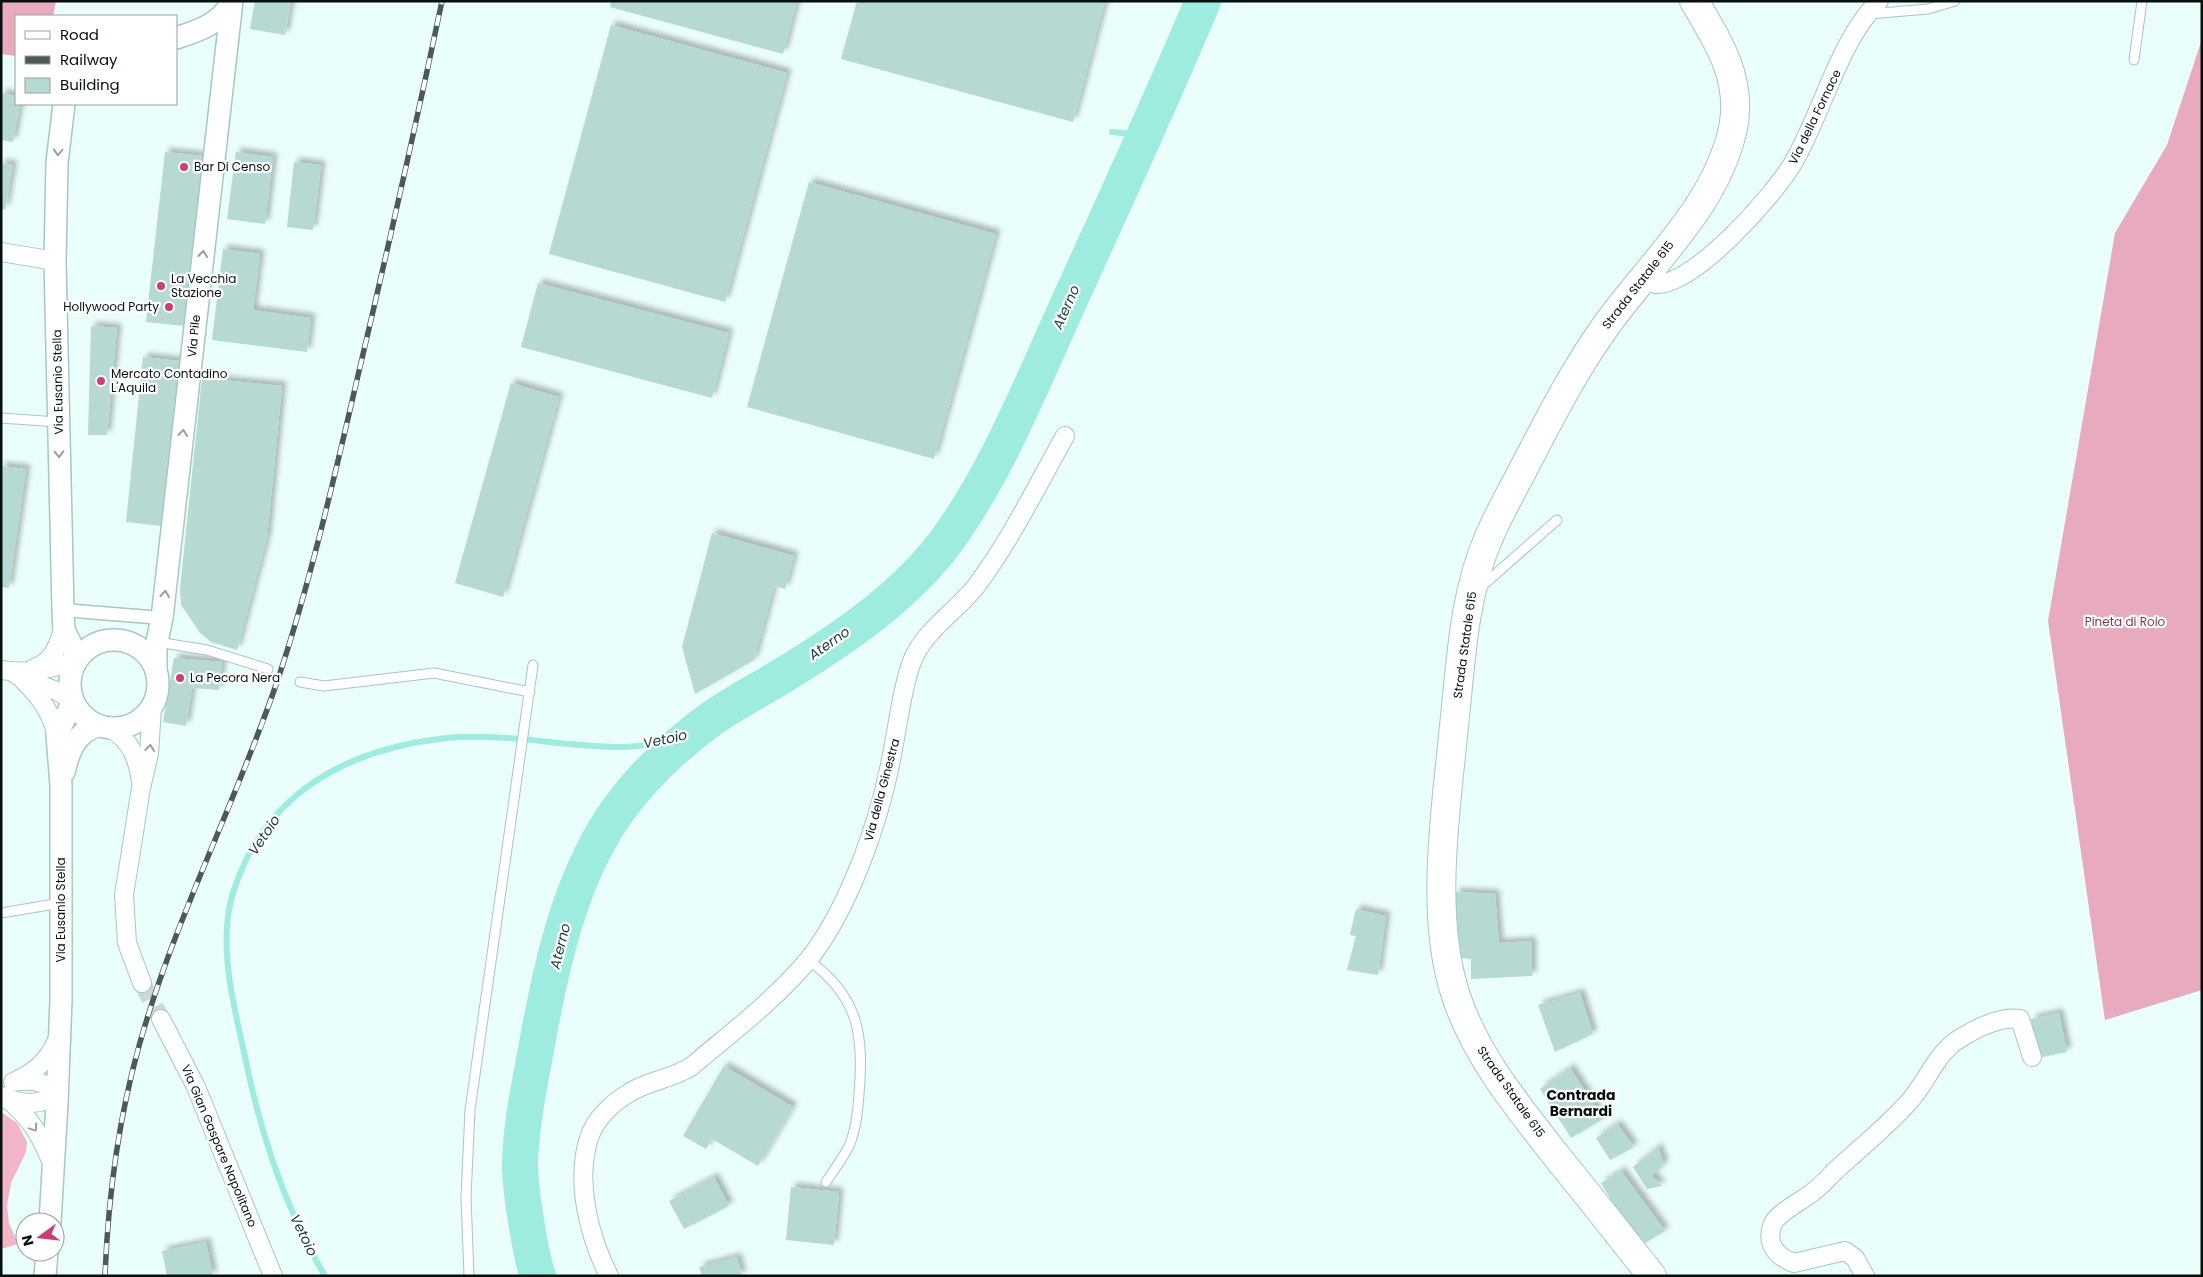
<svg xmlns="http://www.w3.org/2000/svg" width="2203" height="1277" viewBox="0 0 2203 1277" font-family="Poppins,sans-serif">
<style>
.green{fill:#f2b4c7}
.forest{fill:#e8aabd}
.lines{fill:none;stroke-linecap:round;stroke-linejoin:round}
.stream{stroke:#9eebe0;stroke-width:6}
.river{stroke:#9eebe0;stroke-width:36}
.building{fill:#b7d9d3;filter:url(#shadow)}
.minor-tunnel{stroke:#c8dad8;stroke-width:18;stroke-dasharray:18 9;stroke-linecap:butt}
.service-casing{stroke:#a6c7c2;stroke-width:11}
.pedestrian-casing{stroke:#a6c7c2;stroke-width:15}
.minor-casing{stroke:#a6c7c2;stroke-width:20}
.tertiary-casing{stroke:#a6c7c2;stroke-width:24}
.primary-casing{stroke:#a6c7c2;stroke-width:30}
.service{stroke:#fff;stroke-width:9}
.pedestrian{stroke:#fff;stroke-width:12}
.minor{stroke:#fff;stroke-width:18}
.tertiary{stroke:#fff;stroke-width:21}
.primary{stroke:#fff;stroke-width:28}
.rail-casing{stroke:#4b5957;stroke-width:5.5}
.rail{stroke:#fff;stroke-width:4;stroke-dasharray:11;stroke-linecap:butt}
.oneway{stroke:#9b9f9f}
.poi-dot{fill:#c83f79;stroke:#fff;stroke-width:2}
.labels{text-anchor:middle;stroke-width:4.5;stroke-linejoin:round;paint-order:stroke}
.street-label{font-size:12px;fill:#05100f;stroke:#fff}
.poi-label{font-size:12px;fill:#05100f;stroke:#fff;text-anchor:start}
.park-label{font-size:12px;fill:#823854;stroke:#fff}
.water-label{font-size:14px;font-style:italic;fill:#183d38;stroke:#fff}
.neighbourhood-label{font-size:14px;font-weight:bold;fill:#05100f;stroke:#fff}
</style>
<defs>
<filter id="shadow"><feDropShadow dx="4.5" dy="-4.5" stdDeviation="2.5" flood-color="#0004"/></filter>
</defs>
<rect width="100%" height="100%" fill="#eafefb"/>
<!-- green -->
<polygon class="green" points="1,1112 17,1123 27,1142 26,1152 11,1183 7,1206 9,1223 18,1244 1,1249"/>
<!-- forest -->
<g class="forest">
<polygon points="1,1 56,1 53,16 16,16 16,56 1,54"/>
<polygon points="2202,39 2202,990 2105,1020 2048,621 2115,233 2167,145"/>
</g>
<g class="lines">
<!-- stream -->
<g class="stream">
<polyline points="1112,132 1133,134 1148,128"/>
<path d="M325,1276c-39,-66 -65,-145 -80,-219 -9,-42 -21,-87 -18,-130 1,-24 9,-45 19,-67 38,-77 112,-111 193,-121 61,-8 122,8 182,8 26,0 50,-7 73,-15"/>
</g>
<!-- river -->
<path class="river" d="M538,1276c-5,-12 -6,-25 -9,-37 -4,-24 -9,-51 -9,-75 1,-41 10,-81 17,-120 12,-66 27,-137 58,-196 25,-51 71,-96 116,-129 23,-16 48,-29 71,-43 62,-38 126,-81 168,-140 48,-68 80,-148 114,-223 47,-104 95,-207 139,-312"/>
</g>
<!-- building -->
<g class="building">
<polygon points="255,1 291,1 285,35 250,29"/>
<polygon points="611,1 797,1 783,54 610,7"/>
<polygon points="857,1 1105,1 1073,122 841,59"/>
<polygon points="611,25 787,73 725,302 549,254"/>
<polygon points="1,93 16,96 16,104 20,104 13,142 1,140"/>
<polygon points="165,152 203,156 184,326 146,322"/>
<polygon points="236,152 273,157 265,224 227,219"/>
<polygon points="294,162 321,165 313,230 287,227"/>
<polygon points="1,163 13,165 5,210 1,209"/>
<polygon points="809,182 996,234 934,459 747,407"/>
<polygon points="223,249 260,254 253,310 311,318 307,352 212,340"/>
<polygon points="538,283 729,333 712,398 521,347"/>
<polygon points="91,326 117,328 107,435 88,435"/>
<polygon points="143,357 179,361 162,526 126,522"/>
<polygon points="202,378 282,386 267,537 237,650 211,642 200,633 181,605 180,589"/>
<polygon points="511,383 559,397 503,597 455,583"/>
<polygon points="1,466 26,469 9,588 1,587"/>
<polygon points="712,533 794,556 785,589 774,586 754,660 695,694 682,647"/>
<polygon points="174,658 222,662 219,690 192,688 186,726 163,722"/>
<polygon points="1455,892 1495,894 1499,943 1532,941 1532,976 1471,979 1471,959 1460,958"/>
<polygon points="1356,909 1386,916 1378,975 1347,970 1356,936 1350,935"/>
<polygon points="1580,993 1593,1034 1555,1052 1538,1005"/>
<polygon points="2059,1013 2067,1052 2038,1058 2031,1019"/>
<polygon points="724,1066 793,1107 758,1166 712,1139 706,1149 683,1136"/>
<polygon points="1570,1068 1603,1119 1571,1138 1540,1089"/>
<polygon points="1617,1124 1634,1147 1610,1160 1596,1138"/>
<polygon points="1658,1147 1664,1164 1652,1176 1662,1186 1647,1189 1633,1167"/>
<polygon points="1621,1171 1665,1231 1638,1247 1601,1183"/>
<polygon points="714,1177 729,1206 684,1229 669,1201"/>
<polygon points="791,1187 839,1192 834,1245 786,1240"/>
<polygon points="206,1242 213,1276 167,1276 162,1251"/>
<polygon points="737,1257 742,1276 702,1276 699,1267"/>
</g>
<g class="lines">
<!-- minor-tunnel -->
<polyline class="minor-tunnel" points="142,983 161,1019"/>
<!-- service casing -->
<g class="service-casing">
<g id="service">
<polyline points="1869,14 1928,9 1955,1"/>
<polyline points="2134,60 2142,1"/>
<polyline points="1,418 58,422"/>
<polyline points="1481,587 1557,520"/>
<polyline points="157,642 207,650 268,669"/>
<polyline points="300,682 324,686 434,673 530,692"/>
<polyline points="1,913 61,903"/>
<path d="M808,960c51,36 56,75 51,134 -1,16 -3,37 -10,52 -6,12 -15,24 -23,36"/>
<polyline points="469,1276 466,1197 470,1110 533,665"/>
</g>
</g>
<!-- pedestrian casing -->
<g class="pedestrian-casing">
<polyline id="pedestrian" points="63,610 162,618"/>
</g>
<!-- minor casing -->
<g class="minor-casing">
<g id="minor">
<polyline points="1,252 55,261"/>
<path d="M1643,277c4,3 8,6 13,7 38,2 119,-90 137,-121 29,-49 46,-123 86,-162"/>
<path d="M34,668c20,-6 26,-26 30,-44"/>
<path d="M1,670c26,4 52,-1 76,-10"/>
<polyline points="16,675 59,692 72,700"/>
<path d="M23,680c17,17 30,34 34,58"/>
<path d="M110,729c21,10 28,31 31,53"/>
<polyline points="142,983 127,943 124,895 141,788 149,754 152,707"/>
<polyline points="161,1019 196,1087 273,1276"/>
<path d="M17,1080c21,-9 34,-23 42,-45"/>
<path d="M2,1096c19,9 37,10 55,-1 -11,-15 -27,-16 -44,-13"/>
<path d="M8,1100c23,17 35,40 45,66"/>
<path d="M609,1276c-20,-40 -34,-94 -20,-138 6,-19 23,-35 40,-45 20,-13 44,-14 63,-27 40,-34 83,-66 117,-107 34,-43 60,-111 74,-164 6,-24 11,-49 15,-74 4,-21 7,-43 15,-62 13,-30 44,-48 64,-74 34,-46 60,-99 88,-149"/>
<path d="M1865,1276l-10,-18 -10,-7 -51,12c-17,-6 -28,-19 -22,-37 4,-13 30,-25 41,-34 8,-6 15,-14 22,-21 24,-22 50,-43 72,-67 19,-20 27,-47 49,-63 17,-11 43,-25 64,-22l12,38"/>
</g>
</g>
<!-- tertiary casing -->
<g class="tertiary-casing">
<g id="tertiary">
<path d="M176,38c22,-7 44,-14 55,-35"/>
<polyline points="64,104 57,163 55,261 63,610 64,630 78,658"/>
<circle cx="114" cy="684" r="44"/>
<polyline points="156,671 156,646 162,618 232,1"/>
<path d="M64,772c5,-21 12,-40 34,-46"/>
<polyline points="50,1222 57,1103 61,1000 61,785 57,735 73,701"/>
<polyline points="45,1276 47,1252"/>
</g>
</g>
<!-- primary casing -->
<g class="primary-casing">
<path id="primary" d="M1652,1276c-31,-39 -62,-79 -94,-118 -39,-50 -82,-101 -102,-162 -27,-80 -10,-187 -2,-270 7,-63 9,-130 35,-189 11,-26 26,-51 39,-77 23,-44 46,-89 75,-130 45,-65 113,-122 130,-202 10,-49 -15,-87 -39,-127"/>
</g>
<!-- service -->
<use href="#service" class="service"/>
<!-- pedestrian -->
<use href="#pedestrian" class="pedestrian"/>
<!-- minor -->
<use href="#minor" class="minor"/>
<!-- tertiary -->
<use href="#tertiary" class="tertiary"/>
<!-- primary -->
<use href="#primary" class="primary"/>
<!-- rail casing -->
<g class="rail-casing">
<path id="rail" d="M105,1276c3,-77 13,-155 34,-230 35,-126 97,-243 139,-367 32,-96 55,-196 78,-295 30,-127 59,-255 86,-383"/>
</g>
<!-- rail -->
<use href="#rail" class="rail"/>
</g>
<!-- one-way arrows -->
<defs><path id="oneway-chevron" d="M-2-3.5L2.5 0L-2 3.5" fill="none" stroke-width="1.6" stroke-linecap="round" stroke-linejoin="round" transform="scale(1.25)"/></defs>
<g class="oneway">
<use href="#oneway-chevron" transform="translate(58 152) rotate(94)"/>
<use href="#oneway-chevron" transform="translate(203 254) rotate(-84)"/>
<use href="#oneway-chevron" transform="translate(183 433) rotate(-84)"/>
<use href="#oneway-chevron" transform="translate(59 454) rotate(89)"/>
<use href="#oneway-chevron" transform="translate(165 594) rotate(-84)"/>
<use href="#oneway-chevron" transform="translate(150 748) rotate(-84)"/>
<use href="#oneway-chevron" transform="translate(34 1128) rotate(56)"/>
</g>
<!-- markers -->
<g class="poi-dot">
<circle cx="184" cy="167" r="5"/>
<circle cx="161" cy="286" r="5"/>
<circle cx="169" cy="307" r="5"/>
<circle cx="101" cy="381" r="5"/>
<circle cx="180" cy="678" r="5"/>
</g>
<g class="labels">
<!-- street labels -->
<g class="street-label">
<text transform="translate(1815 117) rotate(-64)" y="4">Via della Fornace</text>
<text transform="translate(1638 285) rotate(-52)" y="4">Strada Statale 615</text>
<text transform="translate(194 336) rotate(-84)" y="4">Via Pile</text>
<text transform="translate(58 382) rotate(-91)" y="4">Via Eusanio Stella</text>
<text transform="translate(1465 645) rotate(-82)" y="4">Strada Statale 615</text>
<text transform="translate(882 790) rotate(-75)" y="4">Via della Ginestra</text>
<text transform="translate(61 910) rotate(-90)" y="4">Via Eusanio Stella</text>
<text transform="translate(1511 1092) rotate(55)" y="4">Strada Statale 615</text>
<text transform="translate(219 1146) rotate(67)" y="4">Via Gian Gaspare Napolitano</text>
</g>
<!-- poi labels -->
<g class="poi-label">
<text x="194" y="171">Bar Di Censo</text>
<text x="171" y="283">La Vecchia<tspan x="171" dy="14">Stazione</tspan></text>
<text x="159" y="311" text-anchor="end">Hollywood Party</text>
<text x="111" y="378">Mercato Contadino<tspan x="111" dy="14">L'Aquila</tspan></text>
<text x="190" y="682">La Pecora Nera</text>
</g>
<!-- park labels -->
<g class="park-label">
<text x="2125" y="626">Pineta di Roio</text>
</g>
<!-- water labels -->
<g class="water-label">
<text transform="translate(1066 307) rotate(-66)" y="5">Aterno</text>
<text transform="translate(829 643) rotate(-35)" y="5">Aterno</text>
<text transform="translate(665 739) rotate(-12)" y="5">Vetoio</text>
<text transform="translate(264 835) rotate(-56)" y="5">Vetoio</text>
<text transform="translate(560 946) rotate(-76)" y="5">Aterno</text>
<text transform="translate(304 1235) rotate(64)" y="5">Vetoio</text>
</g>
<!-- neighbourhood labels -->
<g class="neighbourhood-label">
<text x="1581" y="1100">Contrada<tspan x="1581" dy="16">Bernardi</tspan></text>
</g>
</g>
<!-- border -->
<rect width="2203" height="1277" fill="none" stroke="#05100f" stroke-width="5"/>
<!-- legend -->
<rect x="15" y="15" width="162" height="90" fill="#ffffff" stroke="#9b9f9f"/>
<rect x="25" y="31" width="25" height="8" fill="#ffffff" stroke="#9b9f9f"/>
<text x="60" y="40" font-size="15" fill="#05100f">Road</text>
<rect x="25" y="56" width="25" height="8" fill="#4b5957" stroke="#9b9f9f"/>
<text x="60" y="65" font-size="15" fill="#05100f">Railway</text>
<rect x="25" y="78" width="25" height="15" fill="#b7d9d3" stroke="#9b9f9f"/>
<text x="60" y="90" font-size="15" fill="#05100f">Building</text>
<!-- north arrow -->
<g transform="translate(40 1237) rotate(255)"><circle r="24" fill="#ffffff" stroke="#9b9f9f"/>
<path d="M0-4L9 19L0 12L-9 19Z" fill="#c83f79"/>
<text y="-8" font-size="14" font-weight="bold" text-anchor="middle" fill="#05100f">N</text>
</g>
</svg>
